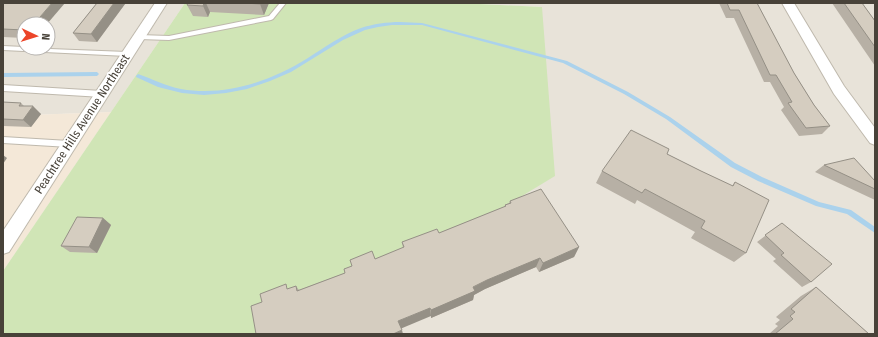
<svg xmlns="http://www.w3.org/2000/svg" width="878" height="337" viewBox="0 0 878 337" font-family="'Fira Sans Condensed',sans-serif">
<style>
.residential{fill:#e8e3d9;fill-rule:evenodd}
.commercial{fill:#f4e8d8}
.green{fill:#d0e5b6}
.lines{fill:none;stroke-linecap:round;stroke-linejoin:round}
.stream{fill:#abd2ec;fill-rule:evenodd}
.service-casing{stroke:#bfb9ad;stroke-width:2}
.minor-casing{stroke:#bfb9ad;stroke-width:2}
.service{fill:#fff;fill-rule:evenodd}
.minor{fill:#fff;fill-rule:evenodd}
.wall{fill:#b7b0a5}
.shaded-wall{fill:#959086}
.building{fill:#d5cdc0;stroke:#959086}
.labels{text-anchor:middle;stroke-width:3.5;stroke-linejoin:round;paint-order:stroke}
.street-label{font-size:12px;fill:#484239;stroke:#fff}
</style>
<rect width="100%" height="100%" fill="#f4f1eb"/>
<!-- residential -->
<g class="residential">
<path d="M3,3h182l-74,109 -108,4zM24,24h24v24h-24z"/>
<polygon points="460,3 875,3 875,334 295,334 542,7"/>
</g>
<!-- commercial -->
<polygon class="commercial" points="111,112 3,271 3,116"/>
<!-- green -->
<polygon class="green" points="185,3 460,3 542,7 555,176 295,334 3,334 3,271"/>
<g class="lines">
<!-- stream -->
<g class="stream">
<path d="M400,22l22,1 145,38 61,31 42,25 65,46 27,14 57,25 32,8 24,17v6l-28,-19 -31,-8 -58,-25 -27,-14 -65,-48 -42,-25 -61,-31 -141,-38h-30l-14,2 -13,3 -22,10 -52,32 -21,9 -23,8 -21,4 -22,2 -22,-2 -24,-6 -22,-10v-1l2,-2c15,5 27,12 43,15 45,8 90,-8 127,-31 17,-11 34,-23 53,-30 12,-4 26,-6 39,-6z"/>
<polygon points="97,72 99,74 97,76 3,77 3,73"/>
</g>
<!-- service casing -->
<g class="service-casing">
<g id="service">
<polygon points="280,3 286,3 273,19 271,20 169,40 139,39 136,37 139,35 169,36 269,16"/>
<polygon points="3,46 24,47 24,48 127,52 130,54 127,56 3,50"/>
<polygon points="3,85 102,91 106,94 102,97 3,91"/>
<polygon points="3,137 69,141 73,144 69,147 3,143"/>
</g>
</g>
<!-- minor casing -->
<g class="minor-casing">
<g id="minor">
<polygon points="155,3 167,3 9,252 3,254 3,231"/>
<polygon points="782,3 794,3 844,86 875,128 875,145 870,143 834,94"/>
</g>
</g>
<!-- service -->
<use href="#service" class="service"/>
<!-- minor -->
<use href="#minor" class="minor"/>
</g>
<!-- wall -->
<g class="wall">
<polygon points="3,3 24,24 24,38 3,37"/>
<polygon points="97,3 124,3 125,4 97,42 79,41 73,33"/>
<polygon points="188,3 269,3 264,15 210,12 208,17 193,16 187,5"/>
<polygon points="719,3 757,3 794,73 814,105 830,126 822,134 799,136 781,110 784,107 770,82 764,82 734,18 726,18"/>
<polygon points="832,3 862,3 875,21 875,66"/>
<polygon points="3,102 21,103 24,106 41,114 31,127 3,126"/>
<polygon points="667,154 701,171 732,186 735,182 746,253 734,262 691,238 695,232 637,200 635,204 596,183 602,171"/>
<polygon points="824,165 875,181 875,200 815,172"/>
<polygon points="510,201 579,247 574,257 539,272 536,267 485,289 474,295 473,300 431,318 431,316 262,302 289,289 296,286 299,290 345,273 375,259 403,248 402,242 439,233 504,207 505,205 509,203"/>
<polygon points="103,218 111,225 97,253 70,252 61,246"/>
<polygon points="782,223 811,282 802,287 773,261 776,259 757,242"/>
<polygon points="816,287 869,334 769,334 778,326 775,324 780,320 776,317 801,296"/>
</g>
<!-- shaded-wall -->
<g class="shaded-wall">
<polygon points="52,3 65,3 47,24 34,24"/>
<polygon points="114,3 124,3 125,4 97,42 91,34"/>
<polygon points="204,3 206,3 210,12 208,17 203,6"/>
<polygon points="260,3 269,3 264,15 260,4"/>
<polygon points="33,106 41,114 31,127 23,120"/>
<polygon points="3,155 7,158 3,164"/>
<polygon points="103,218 111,225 97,253 89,247"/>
<polygon points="579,247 574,257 539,272 543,263"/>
<polygon points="540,258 536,267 485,289 474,295 473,300 431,318 431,310 487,280"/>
<polygon points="430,308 431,316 400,329 398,321"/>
<polygon points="402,330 403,334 393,334"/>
</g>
<!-- building -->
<g class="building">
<polygon points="3,3 52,3 34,24 24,24 24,30 3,29"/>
<polygon points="97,3 114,3 91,34 73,33"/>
<polygon points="188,3 204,3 203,6 187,5"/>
<polygon points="244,3 260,3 260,4"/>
<polygon points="727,3 757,3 794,73 814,105 830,126 806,128 788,103 792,102 776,75 770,75 739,10 730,10"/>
<polygon points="844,3 862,3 875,21 875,47"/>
<polygon points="3,102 21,103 19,106 33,106 23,120 3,119"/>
<polygon points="631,130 669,149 667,154 701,171 733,186 735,182 769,200 746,253 701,228 705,221 645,189 642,193 602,171"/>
<polygon points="854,158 875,181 875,189 824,165"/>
<polygon points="541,189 579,247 543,263 540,258 487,280 473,287 475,291 431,310 430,308 398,321 402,330 393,334 256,334 251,306 262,302 260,294 286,284 287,289 296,286 297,291 345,273 344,269 352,266 350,260 372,251 375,259 404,247 402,242 437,229 439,233 506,206 505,205 511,203 510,201"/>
<polygon points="77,217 103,218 89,247 61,246"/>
<polygon points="782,223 832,264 811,282 781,255 784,253 765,235"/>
<polygon points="816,287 869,334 775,334 793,319 790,316 795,312 791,309"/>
</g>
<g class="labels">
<!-- street labels -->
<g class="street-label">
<text transform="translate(82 124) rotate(-57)" y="4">Peachtree Hills Avenue Northeast</text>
</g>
</g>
<!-- border -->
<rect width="878" height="337" fill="none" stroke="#484239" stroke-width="8"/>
<!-- north arrow -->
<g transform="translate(36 36) rotate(94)"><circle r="19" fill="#ffffff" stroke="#b6b3b0"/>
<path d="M0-3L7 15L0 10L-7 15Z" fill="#ec4529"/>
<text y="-6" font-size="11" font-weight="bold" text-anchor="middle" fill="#484239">N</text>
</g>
</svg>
